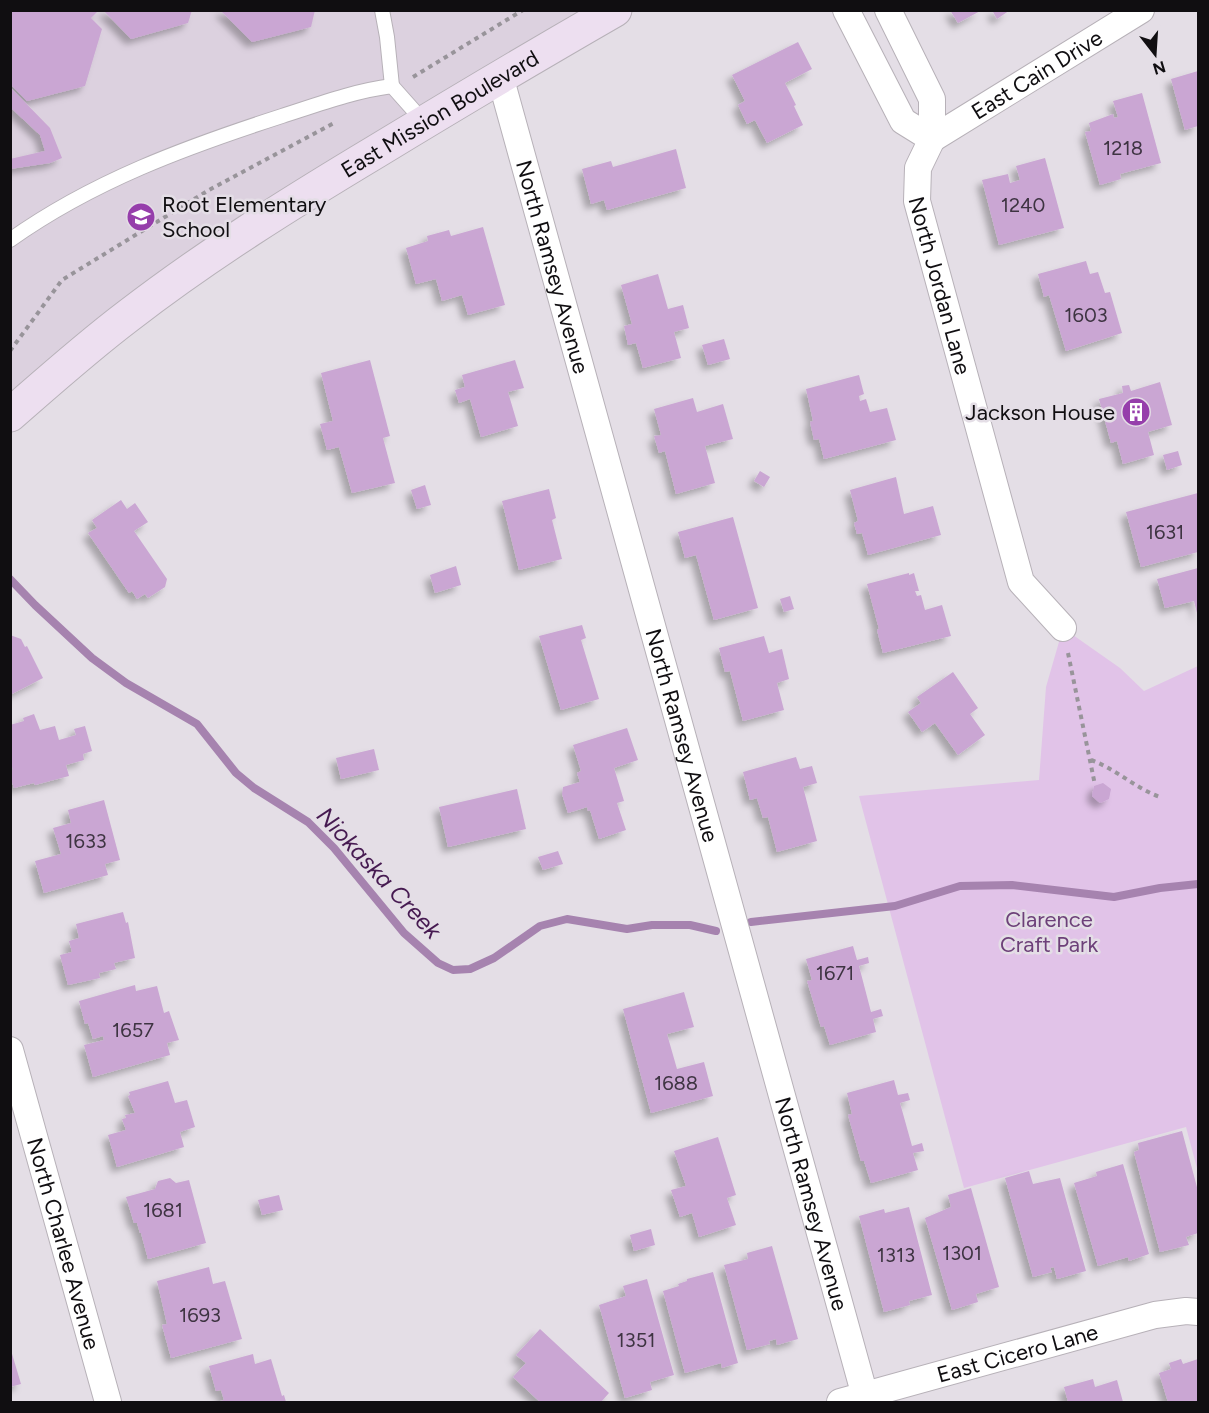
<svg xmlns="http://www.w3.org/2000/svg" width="1209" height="1413" viewBox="0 0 1209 1413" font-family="Figtree,sans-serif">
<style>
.built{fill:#dcd1df}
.green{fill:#e1c3e8}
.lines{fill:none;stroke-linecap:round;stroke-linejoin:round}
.stream{stroke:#a683af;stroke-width:8}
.building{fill:#caa6d3;filter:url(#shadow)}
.service-casing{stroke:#b7b1b8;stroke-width:16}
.minor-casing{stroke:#b7b1b8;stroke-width:28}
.secondary-casing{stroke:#b7b1b8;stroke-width:35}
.path{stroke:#98949a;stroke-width:4;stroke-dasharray:4.5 4.5;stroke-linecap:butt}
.service{stroke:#fff;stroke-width:14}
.minor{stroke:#fff;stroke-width:26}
.secondary{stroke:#eddff0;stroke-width:33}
.labels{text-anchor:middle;stroke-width:5;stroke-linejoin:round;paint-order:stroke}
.number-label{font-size:20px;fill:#3e3442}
.street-label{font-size:22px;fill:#100e11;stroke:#e4dee6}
.poi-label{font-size:22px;fill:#100e11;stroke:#e4dee6;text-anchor:start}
.park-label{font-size:22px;fill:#6d4079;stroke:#e4dee6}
.water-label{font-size:24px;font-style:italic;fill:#461a51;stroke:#e4dee6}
</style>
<defs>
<filter id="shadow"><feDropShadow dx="-5.5" dy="5.5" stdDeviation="3" flood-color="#0004"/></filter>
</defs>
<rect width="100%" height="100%" fill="#e4dee6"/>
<!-- built -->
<polygon class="built" points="11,11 615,11 301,197 11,415"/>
<!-- green -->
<polygon class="green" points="1063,628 1120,668 1144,691 1198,666 1198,1172 1186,1127 964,1188 859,796 1039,780 1046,687"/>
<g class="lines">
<!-- stream -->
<g class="stream">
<polyline points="10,579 35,605 92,658 126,683 197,724 236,773 254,788 308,822 334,848 404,933 438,963 453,970 470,969 494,958 540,926 567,919 627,929 652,925 690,925 716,931"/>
<polyline points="751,922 895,906 960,886 1012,885 1114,897 1160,888 1198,884"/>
</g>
</g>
<!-- building -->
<g class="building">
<polygon points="10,10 99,10 91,18 102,29 85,86 27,101 10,84"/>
<polygon points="103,10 192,10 188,23 131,39"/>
<polygon points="220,10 315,10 311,27 252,42"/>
<polygon points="950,10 982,10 958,23"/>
<polygon points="992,10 1010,10 997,19"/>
<polygon points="798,42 812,69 785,83 796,105 794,106 803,125 767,143 755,120 747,124 738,105 745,101 732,75"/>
<polygon points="1198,71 1198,126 1185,130 1171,79"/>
<polygon points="10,87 50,128 62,158 50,163 10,169 10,159 45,151 40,135 10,107"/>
<polygon points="1142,93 1161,163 1120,174 1121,179 1100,185 1085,132 1091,131 1089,123 1113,114 1114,118 1118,117 1113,101"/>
<polygon points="676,149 686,188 607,210 604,200 591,204 582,169 611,161 613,167"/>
<polygon points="1045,158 1064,228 999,245 982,180 1008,174 1010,183 1020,180 1016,166"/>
<polygon points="483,227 505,305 468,315 462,295 442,301 436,279 416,284 406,248 428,241 427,236 449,230 451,236"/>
<polygon points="1086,261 1090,274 1098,272 1105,293 1110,292 1122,333 1066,351 1049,295 1044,297 1038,274"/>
<polygon points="658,274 668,309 683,305 689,328 674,332 681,358 643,368 636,343 628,345 624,326 632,324 621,285"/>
<polygon points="724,339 730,359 708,365 702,345"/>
<polygon points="370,360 390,436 383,438 395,483 352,493 339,447 327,450 320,424 333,421 321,373"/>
<polygon points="515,360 524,388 508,392 518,426 481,437 470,399 459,403 455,390 465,387 462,375"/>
<polygon points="859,375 864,394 859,396 860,401 866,399 870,412 887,408 896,440 824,459 819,439 814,440 810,422 813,421 806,389"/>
<polygon points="1160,382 1172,425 1148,432 1154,455 1123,464 1117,441 1111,443 1099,399 1123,393 1122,386 1129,385 1131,391"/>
<polygon points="693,398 697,412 723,404 733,439 705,446 715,483 676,494 665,451 659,453 654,436 661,435 654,409"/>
<polygon points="1178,451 1182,465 1167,470 1163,455"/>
<polygon points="760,471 770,477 764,487 754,481"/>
<polygon points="896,477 904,514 933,506 941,535 868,555 862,533 857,534 854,523 858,521 850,490"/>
<polygon points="425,485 431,505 417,509 411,490"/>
<polygon points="549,489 556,518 552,520 562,559 519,570 502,501"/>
<polygon points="1198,493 1198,552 1141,567 1126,512"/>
<polygon points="121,500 127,509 135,503 148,522 134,531 167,579 165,587 148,598 145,594 137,599 132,591 129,593 88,533 97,528 92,520"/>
<polygon points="733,517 758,608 714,620 696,555 685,558 678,532"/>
<polygon points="456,566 461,585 435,593 430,575"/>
<polygon points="1198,568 1198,617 1194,601 1165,608 1157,579"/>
<polygon points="909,573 909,575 914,573 919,591 915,591 917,596 921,595 925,610 942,605 951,636 883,653 877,630 879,629 867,584"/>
<polygon points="790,596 794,609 784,612 780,599"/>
<polygon points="582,625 586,638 581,640 599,699 561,710 539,636"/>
<polygon points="10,635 21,639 25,647 27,646 43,678 10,695"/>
<polygon points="764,636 769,653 782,649 789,679 777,683 784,710 743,721 730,671 725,672 719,648"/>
<polygon points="953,672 978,708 970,714 985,735 958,755 935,723 922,732 908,712 921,703 917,697"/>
<polygon points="34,714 40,730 55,726 59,740 76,735 74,729 85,726 92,751 83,754 84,760 66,765 69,776 35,785 34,783 14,788 10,777 10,771 13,770 10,760 10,725 24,721 23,718"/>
<polygon points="627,728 638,760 614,768 624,801 617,803 626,830 599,839 590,810 588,811 587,807 568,813 562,794 563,787 580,782 577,773 581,771 573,745"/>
<polygon points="374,749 379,770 341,779 336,758"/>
<polygon points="796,757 800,769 812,766 817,783 803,787 817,841 777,852 768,817 763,818 757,798 750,800 743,772"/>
<polygon points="1103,783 1111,789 1109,799 1100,803 1092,796 1094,786"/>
<polygon points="517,789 526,829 448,847 439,807"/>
<polygon points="104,800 120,860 105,864 108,875 44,893 35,861 61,854 53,828 71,823 68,810"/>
<polygon points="558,851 563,864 543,870 538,857"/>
<polygon points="123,912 126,923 128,922 135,958 114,963 116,969 99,973 100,978 68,985 60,955 72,952 69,941 79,938 76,924"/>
<polygon points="853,946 857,960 868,957 869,963 859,966 871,1012 881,1009 883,1016 873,1019 876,1032 830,1045 824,1026 821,1027 807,981 812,980 806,959"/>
<polygon points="135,985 136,991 157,986 164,1013 169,1011 179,1040 167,1043 170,1055 93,1077 84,1045 104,1040 103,1036 93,1039 88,1023 85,1024 79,1001"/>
<polygon points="684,992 694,1027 667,1034 677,1069 704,1062 713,1096 651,1113 623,1009"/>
<polygon points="894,1080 898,1095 908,1093 910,1100 900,1103 912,1146 922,1143 924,1151 913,1153 918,1170 871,1183 864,1161 861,1161 848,1115 852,1114 847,1093"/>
<polygon points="168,1081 175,1103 187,1100 195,1127 180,1132 184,1147 117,1167 108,1135 126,1130 122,1119 126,1118 125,1115 135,1113 128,1096 130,1095 129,1092"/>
<polygon points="1182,1131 1198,1191 1198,1233 1186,1237 1189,1245 1160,1252 1134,1152 1139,1150 1138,1143"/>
<polygon points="718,1137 736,1195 727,1198 736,1225 699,1237 692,1213 680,1217 671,1190 686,1186 674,1151"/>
<polygon points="1123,1164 1149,1254 1129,1261 1128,1257 1098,1266 1074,1183 1097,1176 1096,1172"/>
<polygon points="1029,1171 1033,1184 1060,1178 1086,1271 1057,1279 1054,1267 1050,1268 1052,1272 1033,1277 1005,1178"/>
<polygon points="170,1178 176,1183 189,1180 206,1243 148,1259 141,1233 140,1233 137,1223 134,1223 126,1197 155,1189 158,1181"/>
<polygon points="971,1188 999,1287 976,1294 978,1302 952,1310 925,1218 951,1207 948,1195"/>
<polygon points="279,1195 283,1210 262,1215 258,1200"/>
<polygon points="909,1207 932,1295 909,1301 910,1305 884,1312 859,1216 884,1209 885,1213"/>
<polygon points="651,1229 655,1245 634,1251 630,1235"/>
<polygon points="772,1246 798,1339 777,1345 776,1339 769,1341 770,1344 747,1350 724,1265 748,1259 747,1253"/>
<polygon points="209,1267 213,1284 225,1281 242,1339 171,1358 162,1325 167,1324 157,1281"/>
<polygon points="713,1272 738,1363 722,1368 721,1363 685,1373 663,1291 679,1286 678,1284 687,1281 687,1279"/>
<polygon points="647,1279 674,1375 650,1382 652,1390 625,1398 599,1305 626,1296 623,1286"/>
<polygon points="540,1329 609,1393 601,1402 540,1402 513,1377 526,1363 516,1355"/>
<polygon points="10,1347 21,1384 10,1387"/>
<polygon points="253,1354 255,1364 271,1359 282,1396 284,1395 286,1402 217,1402 224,1400 221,1390 216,1391 209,1366"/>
<polygon points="1181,1359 1183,1364 1198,1359 1198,1402 1168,1402 1159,1373 1171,1369 1169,1363"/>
<polygon points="1093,1379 1095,1387 1117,1380 1123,1402 1068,1402 1064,1387"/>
</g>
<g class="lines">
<!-- service casing -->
<g class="service-casing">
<g id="service">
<polyline points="382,10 387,37 392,86"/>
<path d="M10,240c83,-59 176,-93 272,-124 37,-12 72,-25 110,-30l32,36"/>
</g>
</g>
<!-- minor casing -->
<g class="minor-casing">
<g id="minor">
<polyline points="846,10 903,121 932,139"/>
<path id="s1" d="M888,10l44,89v40l-14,29 -1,33 104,381 42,46"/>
<path id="s2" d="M500,76l365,1320"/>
<path id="s3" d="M932,139l209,-129"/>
<path id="s4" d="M10,1050l98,352"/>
<path id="s5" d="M840,1402l315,-87 31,-4 12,1"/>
</g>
</g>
<!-- secondary casing -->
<g class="secondary-casing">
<g id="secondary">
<path id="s6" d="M10,415c39,-34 77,-68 118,-99 79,-61 164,-114 249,-165 79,-48 158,-95 238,-141"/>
</g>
</g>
<!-- path -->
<g class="path">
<polyline points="413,77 523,10"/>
<polyline points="10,351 62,280 209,190 334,123"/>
<polyline points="1068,653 1095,785"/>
<path d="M1091,760c25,9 44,28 69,37"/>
</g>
<!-- service -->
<use href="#service" class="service"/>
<!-- minor -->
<use href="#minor" class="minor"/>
<!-- secondary -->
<use href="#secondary" class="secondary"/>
</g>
<!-- icons -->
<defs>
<g id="school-disc" transform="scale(1.5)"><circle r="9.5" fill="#963eab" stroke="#e4dee6"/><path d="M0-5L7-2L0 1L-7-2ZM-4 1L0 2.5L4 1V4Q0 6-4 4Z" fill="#fff"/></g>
<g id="building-disc" transform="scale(1.5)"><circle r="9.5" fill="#963eab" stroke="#e4dee6"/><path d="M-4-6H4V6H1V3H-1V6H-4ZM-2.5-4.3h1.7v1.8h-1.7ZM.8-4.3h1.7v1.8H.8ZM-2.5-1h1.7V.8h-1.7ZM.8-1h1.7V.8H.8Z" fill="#fff"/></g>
</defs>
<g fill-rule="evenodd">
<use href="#school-disc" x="141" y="217"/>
<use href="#building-disc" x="1136" y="412"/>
</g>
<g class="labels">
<!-- number labels -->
<g class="number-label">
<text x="1123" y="155">1218</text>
<text x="1023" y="212">1240</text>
<text x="1086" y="322">1603</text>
<text x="1165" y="539">1631</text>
<text x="86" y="848">1633</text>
<text x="835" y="980">1671</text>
<text x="133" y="1037">1657</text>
<text x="676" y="1090">1688</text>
<text x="163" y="1217">1681</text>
<text x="962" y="1260">1301</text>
<text x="896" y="1262">1313</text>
<text x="200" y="1322">1693</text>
<text x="636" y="1347">1351</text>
</g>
<!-- street labels -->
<g class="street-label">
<text dy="8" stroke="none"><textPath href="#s3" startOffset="123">East Cain Drive</textPath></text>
<text dy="8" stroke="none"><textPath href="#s6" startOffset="526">East Mission Boulevard</textPath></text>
<text dy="8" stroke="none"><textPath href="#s2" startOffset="198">North Ramsey Avenue</textPath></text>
<text dy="8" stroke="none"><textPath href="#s1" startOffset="292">North Jordan Lane</textPath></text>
<text dy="8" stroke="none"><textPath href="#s2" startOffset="684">North Ramsey Avenue</textPath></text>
<text dy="8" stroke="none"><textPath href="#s2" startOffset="1170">North Ramsey Avenue</textPath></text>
<text dy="8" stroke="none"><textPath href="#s4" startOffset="201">North Charlee Avenue</textPath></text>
<text dy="8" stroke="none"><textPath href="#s5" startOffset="184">East Cicero Lane</textPath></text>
</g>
<!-- poi labels -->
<g class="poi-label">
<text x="162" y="212">Root Elementary<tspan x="162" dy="25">School</tspan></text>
<text x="1115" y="420" text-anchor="end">Jackson House</text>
</g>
<!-- park labels -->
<g class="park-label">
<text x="1049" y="927">Clarence<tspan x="1049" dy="25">Craft Park</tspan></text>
</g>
<!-- water labels -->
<g class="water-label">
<text transform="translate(379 873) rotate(47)" y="8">Niokaska Creek</text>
</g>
</g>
<!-- border -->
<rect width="1209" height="1413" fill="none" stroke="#100e11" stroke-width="24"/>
<!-- north arrow -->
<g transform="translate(1155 54) rotate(163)" stroke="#e4dee6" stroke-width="4.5" paint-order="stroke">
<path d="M0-4.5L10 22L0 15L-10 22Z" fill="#100e11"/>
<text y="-9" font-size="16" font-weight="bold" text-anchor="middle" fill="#100e11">N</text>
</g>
</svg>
